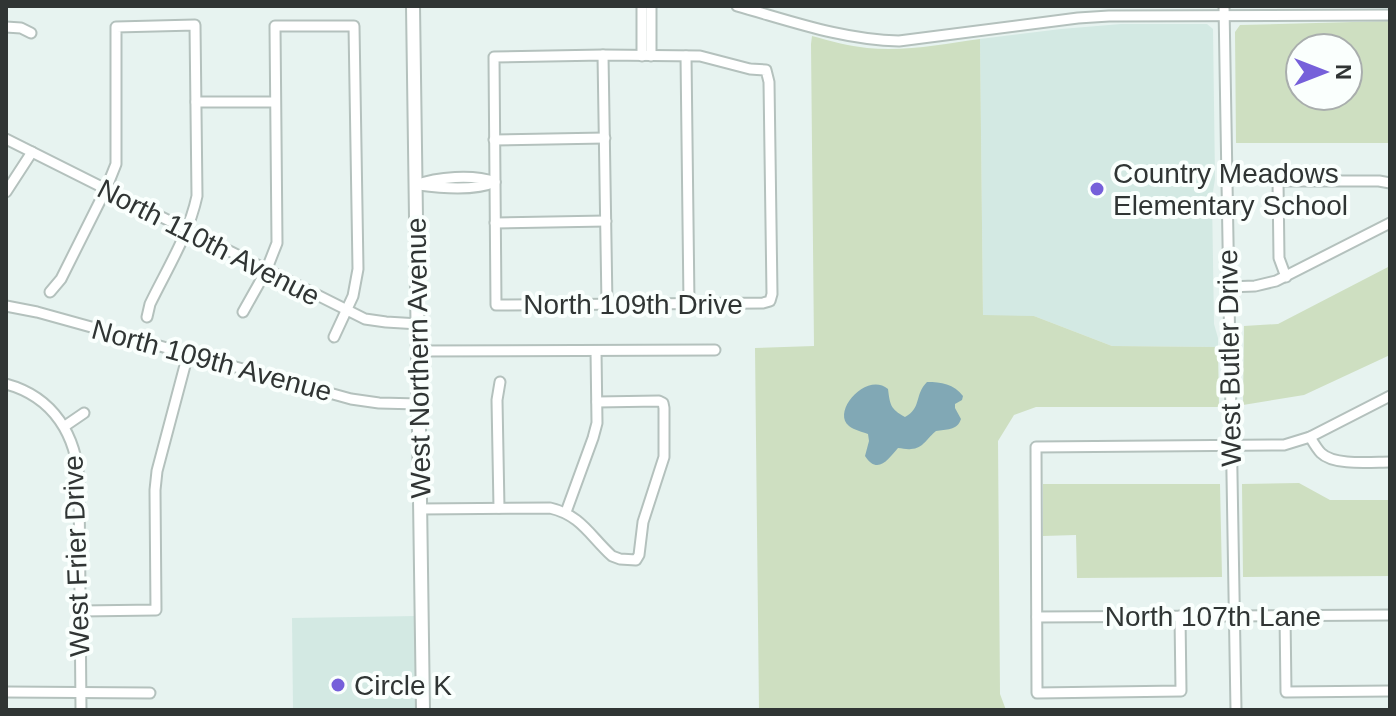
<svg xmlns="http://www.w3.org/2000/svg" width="1396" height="716" viewBox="0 0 1396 716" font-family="Helvetica,sans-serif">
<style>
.built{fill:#d3e9e3}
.green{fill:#cedfc1;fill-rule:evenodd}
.water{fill:#81a8b5}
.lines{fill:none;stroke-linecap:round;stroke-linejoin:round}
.minor-casing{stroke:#b4c1bd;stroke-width:13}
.major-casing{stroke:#b4c1bd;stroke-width:16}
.minor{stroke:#fff;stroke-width:9}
.major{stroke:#fff;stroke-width:12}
.poi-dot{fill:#7660da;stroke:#fafffd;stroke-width:3}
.labels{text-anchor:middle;stroke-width:8;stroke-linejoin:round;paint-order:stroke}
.poi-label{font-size:28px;fill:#303534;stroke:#fafffd;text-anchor:start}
.street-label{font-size:28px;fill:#303534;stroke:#fafffd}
</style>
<rect width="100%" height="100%" fill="#e7f3f0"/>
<!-- built -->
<g class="built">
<polygon points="1121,24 1207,24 1213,29 1215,179 1212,198 1214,324 1218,338 1218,347 1112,346 1034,316 983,316 980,39 1061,29"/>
<polygon points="416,616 418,710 293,710 292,618"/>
</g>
<!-- green -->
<g class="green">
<path d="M1390,21v122h-154l-1,-111 5,-7zM1348,48v48h-48v-48z"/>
<path d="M812,36c18,5 37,10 55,12 38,4 76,-4 113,-9l3,276 51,1 78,30 106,1 1,60h-183l-22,8 -16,26 2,253 6,16h-247l-4,-362 59,-2 -3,-302z"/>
<polygon points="1390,266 1390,355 1304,395 1243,405 1244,326 1278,324"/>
<polygon points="1299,483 1330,500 1390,500 1390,576 1243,577 1242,484"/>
<polygon points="1043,484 1220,484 1222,577 1077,578 1076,535 1043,536"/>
</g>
<!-- water -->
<path class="water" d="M927,382c14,0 27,2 36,14l-1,4 -7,4v4l6,11c-4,12 -15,10 -25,12 -8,6 -13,18 -25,18 -4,1 -8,-1 -13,-1 -9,10 -20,28 -33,8l4,-15 -1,-7c-5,-2 -14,-4 -19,-8 -18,-15 18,-55 39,-37 2,15 2,20 17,28 17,-9 9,-22 22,-35z"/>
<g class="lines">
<!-- minor casing -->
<g class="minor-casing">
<g id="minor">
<polyline points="642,6 642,56"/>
<polyline points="651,6 651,56"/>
<path d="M737,6c54,15 106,34 162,35l179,-23 31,-2 281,-1"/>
<polyline points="1224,6 1236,710"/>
<polyline points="6,27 21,28 31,33"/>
<polygon points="603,55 700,56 750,69 766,70 769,82 772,294 770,301 763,303 496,305 494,57"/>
<polyline points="603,55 607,305"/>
<polyline points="686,56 689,303"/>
<polyline points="196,102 275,102"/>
<polyline points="6,139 365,319 386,322 419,324"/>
<polyline points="494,140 605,138"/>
<path d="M416,185c21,-8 57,-11 79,-3"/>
<path d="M419,185c22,3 56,6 76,-3"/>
<polyline points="6,192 32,152"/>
<polyline points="495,223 606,221"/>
<polyline points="1286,277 1279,258 1278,181 1379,181 1390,183"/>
<polyline points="1228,287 1255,286 1276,281 1390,223"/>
<path d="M50,292l11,-13 45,-90 10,-25v-137l79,-2 2,171c-8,38 -30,73 -47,108l-3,13"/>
<polyline points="6,306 37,312 351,399 379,403 419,404"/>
<polyline points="243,312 266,271 277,243 275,26 354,26 358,269 353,296 334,337"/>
<polyline points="419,351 715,350"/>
<path d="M6,384c48,13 71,52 73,99l2,227"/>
<polyline points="65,426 84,413"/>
<path d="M1310,437c3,5 7,12 11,16 13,13 51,9 69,9"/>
<polyline points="499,508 497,400 500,382"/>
<path d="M420,509l130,-1c31,7 40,28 62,48l8,3 16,1 3,-5 4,-33 21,-65v-49l-1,-5 -4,-2 -62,1"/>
<polyline points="566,512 593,438 597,423 596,351"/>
<polyline points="81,611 156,610 155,490 157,471 188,354"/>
<polyline points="1285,615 1286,692 1390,691"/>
<polyline points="1180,616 1181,691 1037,693 1036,447 1284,445 1310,437 1390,396"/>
<polyline points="1037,617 1390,615"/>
<polyline points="6,692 150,693"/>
</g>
</g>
<!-- major casing -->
<g class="major-casing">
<polyline id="major" points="413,6 423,710"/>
</g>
<!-- minor -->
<use href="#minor" class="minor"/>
<!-- major -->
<use href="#major" class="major"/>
</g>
<!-- markers -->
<g class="poi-dot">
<circle cx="1097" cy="189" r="8"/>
<circle cx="338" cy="685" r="8"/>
</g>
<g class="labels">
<!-- poi labels -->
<g class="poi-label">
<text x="1113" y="183">Country Meadows<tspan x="1113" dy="32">Elementary School</tspan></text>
<text x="354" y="695">Circle K</text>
</g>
<!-- street labels -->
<g class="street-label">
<text transform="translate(209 242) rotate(27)" y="10">North 110th Avenue</text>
<text x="633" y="314">North 109th Drive</text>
<text transform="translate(418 358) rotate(-91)" y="10">West Northern Avenue</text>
<text transform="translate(1229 358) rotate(-91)" y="10">West Butler Drive</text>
<text transform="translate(212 360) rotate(15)" y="10">North 109th Avenue</text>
<text transform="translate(76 556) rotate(-92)" y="10">West Frier Drive</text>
<text x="1213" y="626">North 107th Lane</text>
</g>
</g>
<!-- border -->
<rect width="1396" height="716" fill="none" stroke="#303534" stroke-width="16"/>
<!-- north arrow -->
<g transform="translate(1324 72) rotate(90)"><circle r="38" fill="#fafffd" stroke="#a9aead" stroke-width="2"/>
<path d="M0-6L14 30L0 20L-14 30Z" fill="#7660da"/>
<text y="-12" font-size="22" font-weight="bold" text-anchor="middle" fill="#303534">N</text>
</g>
</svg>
